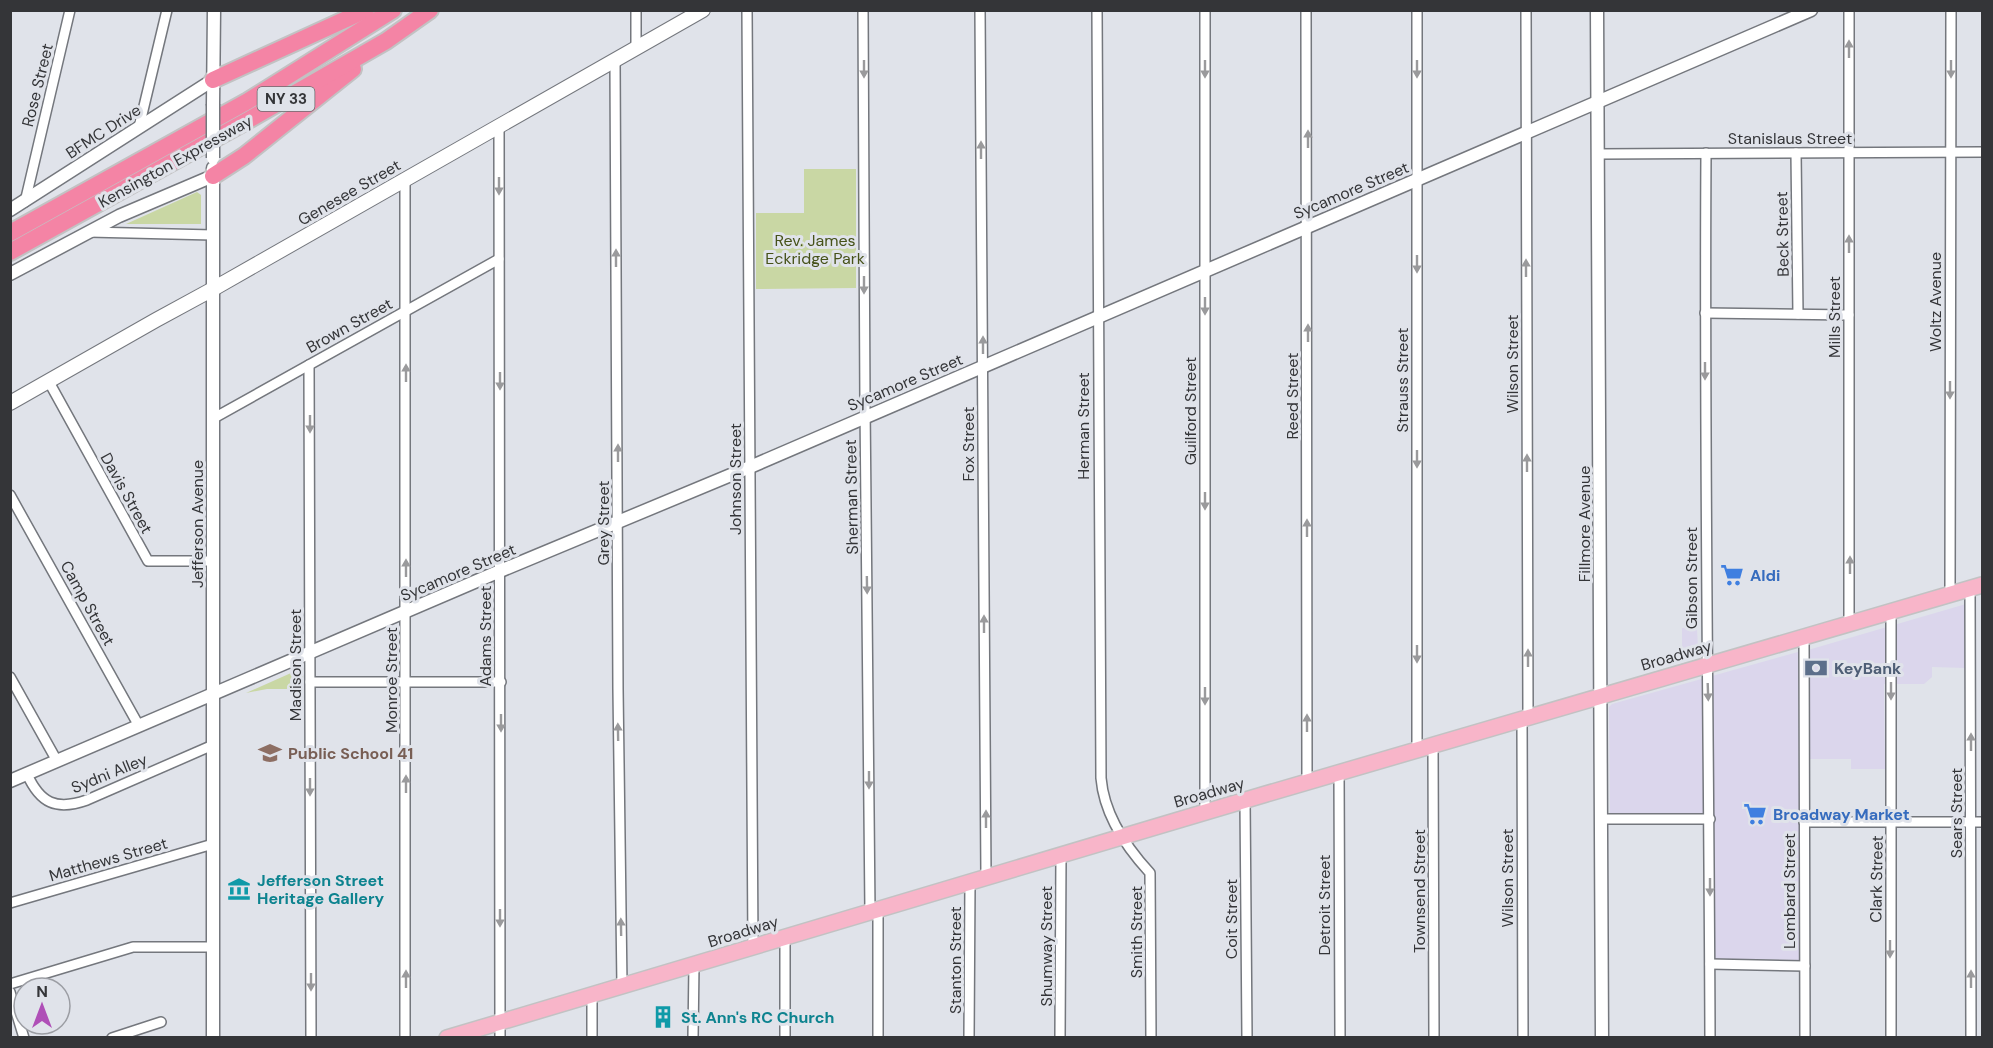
<svg xmlns="http://www.w3.org/2000/svg" width="1993" height="1048" viewBox="0 0 1993 1048" font-family="'DM Sans',sans-serif">
<style>
.commercial{fill:#dbd6ec}
.green{fill:#c9d7a4}
.lines{fill:none;stroke-linecap:round;stroke-linejoin:round}
.minor-casing{stroke:#74777d;stroke-width:12}
.tertiary-casing{stroke:#74777d;stroke-width:15}
.secondary-casing{stroke:#74777d;stroke-width:16}
.primary-casing{stroke:#c2c2c3;stroke-width:18}
.motorway-casing{stroke:#c2c2c3;stroke-width:20}
.minor{stroke:#fff;stroke-width:9}
.tertiary{stroke:#fff;stroke-width:12}
.secondary{stroke:#fff;stroke-width:14}
.primary{stroke:#f8b5c9;stroke-width:15}
.motorway{stroke:#f484a5;stroke-width:16}
.tertiary-bridge-casing{stroke:#74777d;stroke-width:15;stroke-linecap:butt}
.tertiary-bridge{stroke:#fff;stroke-width:12}
.oneway{fill:#9a9a9c}
.labels{text-anchor:middle;stroke-width:6;stroke-linejoin:round;paint-order:stroke}
.shield{fill:#e0e3ea;stroke:#68696d;stroke-width:1.5}
.shield-label{font-size:15px;font-weight:bold;fill:#343538}
.street-label{font-size:16px;fill:#343538;stroke:#e0e3ea}
.park-label{font-size:16px;fill:#465219;stroke:#e0e3ea}
.shop-label{font-size:16px;font-weight:bold;fill:#366cbe;stroke:#e0e3ea;text-anchor:start}
.service-label{font-size:16px;font-weight:bold;fill:#4e5e75;stroke:#e0e3ea;text-anchor:start}
.education-label{font-size:16px;font-weight:bold;fill:#785e54;stroke:#e0e3ea;text-anchor:start}
.culture-label{font-size:16px;font-weight:bold;fill:#0d838f;stroke:#e0e3ea;text-anchor:start}
</style>
<rect width="100%" height="100%" fill="#e0e3ea"/>
<!-- commercial -->
<g class="commercial">
<polygon points="1966,604 1966,668 1932,667 1932,677 1924,684 1884,684 1885,769 1851,769 1851,759 1810,759 1808,650"/>
<polygon points="1682,628 1697,628 1698,649 1682,654"/>
<polygon points="1798,652 1800,960 1714,959 1714,813 1613,815 1610,813 1609,707 1612,704"/>
</g>
<!-- green -->
<g class="green">
<polygon points="804,169 856,169 856,288 756,289 756,213 804,213"/>
<polygon points="197,192 201,195 201,224 126,224"/>
<polygon points="300,669 303,671 303,689 267,689 246,693"/>
</g>
<g class="lines">
<!-- minor casing -->
<g class="minor-casing">
<g id="minor">
<polyline points="636,10 636,49"/>
<polyline points="747,10 753,947"/>
<polyline points="863,10 865,406 870,912"/>
<polyline points="980,10 986,877"/>
<path d="M1097,10l4,768c3,36 25,69 49,95l1,165"/>
<polyline points="1306,10 1307,782"/>
<polyline points="1526,10 1528,717"/>
<polyline points="1849,10 1849,624"/>
<polyline points="615,61 618,689 622,986"/>
<polyline points="139,127 167,10"/>
<polyline points="499,127 500,1038"/>
<path d="M1706,153c-2,295 3,590 4,885"/>
<polyline points="1796,153 1798,314"/>
<polyline points="1598,154 1982,152"/>
<polyline points="405,179 405,1038"/>
<polyline points="25,202 70,10"/>
<polyline points="89,232 213,235"/>
<polyline points="1705,313 1849,315"/>
<polyline points="309,365 311,1038"/>
<polyline points="49,382 148,561 214,561"/>
<polyline points="214,418 499,259"/>
<polyline points="10,495 139,726"/>
<polyline points="1970,588 1971,1038"/>
<polyline points="1950,594 1951,10"/>
<polyline points="1891,612 1891,1038"/>
<polyline points="1804,637 1805,1038"/>
<polyline points="10,677 57,761"/>
<polyline points="310,682 501,682"/>
<polyline points="1522,719 1523,1038"/>
<polyline points="1433,745 1434,1038"/>
<polyline points="1417,749 1417,10"/>
<polyline points="1339,772 1340,1038"/>
<path d="M27,774c13,29 29,37 60,26l126,-55"/>
<polyline points="1245,800 1247,1038"/>
<polyline points="1205,812 1205,10"/>
<polyline points="1602,819 1710,819"/>
<polyline points="1804,822 1982,822"/>
<polyline points="10,903 213,844"/>
<polyline points="1710,964 1805,966"/>
<polyline points="10,984 133,947 213,947"/>
<polyline points="10,992 24,1038"/>
<polyline points="112,1038 161,1022"/>
<polyline points="592,1038 592,994"/>
<polyline points="693,1038 694,964"/>
<polyline points="785,1038 785,937"/>
<polyline points="878,1038 878,909"/>
<polyline points="969,1038 970,882"/>
<polyline points="1060,1038 1061,855"/>
</g>
</g>
<!-- tertiary casing -->
<g class="tertiary-casing">
<g id="tertiary">
<polyline points="1597,10 1602,1038"/>
<polyline points="213,104 214,10"/>
<polyline points="213,168 213,1038"/>
<polyline points="10,210 213,80"/>
<polyline points="10,274 119,216 213,176"/>
<polyline points="10,781 500,571 750,467 1811,10"/>
</g>
</g>
<!-- secondary casing -->
<g class="secondary-casing">
<polyline id="secondary" points="10,403 156,320 213,289 703,10"/>
</g>
<!-- primary casing -->
<g class="primary-casing">
<polyline id="primary" points="447,1038 1266,794 1982,585"/>
</g>
<!-- motorway casing -->
<g class="motorway-casing">
<g id="motorway">
<polyline points="213,80 366,10"/>
<polyline points="213,176 244,156 353,69"/>
<polyline points="10,233 248,101 393,10"/>
<polyline points="10,252 250,119 386,41 430,10"/>
</g>
</g>
<!-- minor -->
<use href="#minor" class="minor"/>
<!-- tertiary -->
<use href="#tertiary" class="tertiary"/>
<!-- secondary -->
<use href="#secondary" class="secondary"/>
<!-- primary -->
<use href="#primary" class="primary"/>
<!-- motorway -->
<use href="#motorway" class="motorway"/>
<!-- tertiary-bridge casing -->
<g class="tertiary-bridge-casing">
<polyline id="tertiary-bridge" points="213,104 213,158"/>
</g>
<!-- tertiary-bridge -->
<use href="#tertiary-bridge" class="tertiary-bridge"/>
</g>
<!-- one-way arrows -->
<defs><path id="oneway-solid" d="M-6-.8H1V-3.2L6.5 0L1 3.2V.8H-6Z" transform="scale(1.5)"/></defs>
<g class="oneway">
<use href="#oneway-solid" transform="translate(1849 49) rotate(-90)"/>
<use href="#oneway-solid" transform="translate(864 69) rotate(90)"/>
<use href="#oneway-solid" transform="translate(1205 69) rotate(90)"/>
<use href="#oneway-solid" transform="translate(1417 69) rotate(90)"/>
<use href="#oneway-solid" transform="translate(1951 69) rotate(90)"/>
<use href="#oneway-solid" transform="translate(1308 139) rotate(-90)"/>
<use href="#oneway-solid" transform="translate(981 150) rotate(-90)"/>
<use href="#oneway-solid" transform="translate(499 186) rotate(90)"/>
<use href="#oneway-solid" transform="translate(1849 244) rotate(-90)"/>
<use href="#oneway-solid" transform="translate(616 258) rotate(-90)"/>
<use href="#oneway-solid" transform="translate(1417 264) rotate(90)"/>
<use href="#oneway-solid" transform="translate(1526 268) rotate(-90)"/>
<use href="#oneway-solid" transform="translate(864 285) rotate(90)"/>
<use href="#oneway-solid" transform="translate(1205 306) rotate(90)"/>
<use href="#oneway-solid" transform="translate(1308 333) rotate(-90)"/>
<use href="#oneway-solid" transform="translate(983 345) rotate(-90)"/>
<use href="#oneway-solid" transform="translate(1705 371) rotate(90)"/>
<use href="#oneway-solid" transform="translate(406 373) rotate(-90)"/>
<use href="#oneway-solid" transform="translate(500 381) rotate(90)"/>
<use href="#oneway-solid" transform="translate(1950 390) rotate(90)"/>
<use href="#oneway-solid" transform="translate(310 424) rotate(90)"/>
<use href="#oneway-solid" transform="translate(618 453) rotate(-90)"/>
<use href="#oneway-solid" transform="translate(1417 459) rotate(90)"/>
<use href="#oneway-solid" transform="translate(1527 463) rotate(-90)"/>
<use href="#oneway-solid" transform="translate(1205 501) rotate(90)"/>
<use href="#oneway-solid" transform="translate(1307 528) rotate(-90)"/>
<use href="#oneway-solid" transform="translate(1850 565) rotate(-90)"/>
<use href="#oneway-solid" transform="translate(406 568) rotate(-90)"/>
<use href="#oneway-solid" transform="translate(867 585) rotate(89)"/>
<use href="#oneway-solid" transform="translate(984 624) rotate(-90)"/>
<use href="#oneway-solid" transform="translate(1417 654) rotate(90)"/>
<use href="#oneway-solid" transform="translate(1528 658) rotate(-90)"/>
<use href="#oneway-solid" transform="translate(1891 691) rotate(90)"/>
<use href="#oneway-solid" transform="translate(1708 692) rotate(88)"/>
<use href="#oneway-solid" transform="translate(1205 696) rotate(90)"/>
<use href="#oneway-solid" transform="translate(501 723) rotate(90)"/>
<use href="#oneway-solid" transform="translate(1307 723) rotate(-90)"/>
<use href="#oneway-solid" transform="translate(618 732) rotate(-91)"/>
<use href="#oneway-solid" transform="translate(1971 742) rotate(-90)"/>
<use href="#oneway-solid" transform="translate(869 780) rotate(90)"/>
<use href="#oneway-solid" transform="translate(406 784) rotate(-90)"/>
<use href="#oneway-solid" transform="translate(310 787) rotate(90)"/>
<use href="#oneway-solid" transform="translate(986 819) rotate(-90)"/>
<use href="#oneway-solid" transform="translate(1710 887) rotate(90)"/>
<use href="#oneway-solid" transform="translate(500 918) rotate(90)"/>
<use href="#oneway-solid" transform="translate(621 927) rotate(-91)"/>
<use href="#oneway-solid" transform="translate(1890 949) rotate(90)"/>
<use href="#oneway-solid" transform="translate(406 979) rotate(-90)"/>
<use href="#oneway-solid" transform="translate(1971 979) rotate(-90)"/>
<use href="#oneway-solid" transform="translate(311 982) rotate(90)"/>
</g>
<!-- icons -->
<defs>
<g id="supermarket-bare" transform="scale(1.8)"><path d="M-6-5.5h2.5l.6 2H6L4.5 2H-2.5L-4.4-4H-6ZM-1.5 3.2a1.3 1.3 0 1 0 .1 0ZM3 3.2a1.3 1.3 0 1 0 .1 0Z" fill="#3f7fe0" stroke="#e0e3ea" stroke-width="2.5" paint-order="stroke"/></g>
<g id="bank-bare" transform="scale(1.8)"><path d="M-6-4H6V4H-6ZM0-2.3a2.3 2.3 0 1 0 0 4.6a2.3 2.3 0 1 0 0-4.6Z" fill="#5c6f8a" stroke="#e0e3ea" stroke-width="2.5" paint-order="stroke"/></g>
<g id="school-bare" transform="scale(1.8)"><path d="M0-5L7-2L0 1L-7-2ZM-4 1L0 2.5L4 1V4Q0 6-4 4Z" fill="#8d6e63" stroke="#e0e3ea" stroke-width="2.5" paint-order="stroke"/></g>
<g id="museum-bare" transform="scale(1.8)"><path d="M0-6L6-3V-2H-6V-3ZM-5-1h2V3h-2ZM-1-1h2V3h-2ZM3-1h2V3H3ZM-6 4H6V6H-6Z" fill="#0f9aa8" stroke="#e0e3ea" stroke-width="2.5" paint-order="stroke"/></g>
<g id="building-bare" transform="scale(1.8)"><path d="M-4-6H4V6H1V3H-1V6H-4ZM-2.5-4.3h1.7v1.8h-1.7ZM.8-4.3h1.7v1.8H.8ZM-2.5-1h1.7V.8h-1.7ZM.8-1h1.7V.8H.8Z" fill="#0f9aa8" stroke="#e0e3ea" stroke-width="2.5" paint-order="stroke"/></g>
</defs>
<g fill-rule="evenodd">
<use href="#supermarket-bare" x="1732" y="575"/>
<use href="#bank-bare" x="1816" y="668"/>
<use href="#school-bare" x="270" y="753"/>
<use href="#supermarket-bare" x="1755" y="814"/>
<use href="#museum-bare" x="239" y="889"/>
<use href="#building-bare" x="663" y="1017"/>
</g>
<g class="labels">
<!-- shield labels -->
<rect class="shield" x="257.5" y="87" width="57" height="24" rx="4.5"/>
<g class="shield-label">
<text x="286" y="104">NY 33</text>
</g>
<!-- street labels -->
<g class="street-label">
<text transform="translate(37 85) rotate(-76)" y="6">Rose Street</text>
<text transform="translate(103 131) rotate(-33)" y="6">BFMC Drive</text>
<text x="1790" y="144">Stanislaus Street</text>
<text transform="translate(175 161) rotate(-29)" y="6">Kensington Expressway</text>
<text transform="translate(1351 190) rotate(-23)" y="6">Sycamore Street</text>
<text transform="translate(349 192) rotate(-30)" y="6">Genesee Street</text>
<text transform="translate(1782 234) rotate(-91)" y="6">Beck Street</text>
<text transform="translate(1935 302) rotate(-90)" y="6">Woltz Avenue</text>
<text transform="translate(1834 317) rotate(-90)" y="6">Mills Street</text>
<text transform="translate(349 325) rotate(-29)" y="6">Brown Street</text>
<text transform="translate(1512 364) rotate(-90)" y="6">Wilson Street</text>
<text transform="translate(1402 380) rotate(-90)" y="6">Strauss Street</text>
<text transform="translate(905 382) rotate(-23)" y="6">Sycamore Street</text>
<text transform="translate(1292 396) rotate(-90)" y="6">Reed Street</text>
<text transform="translate(1190 411) rotate(-90)" y="6">Guilford Street</text>
<text transform="translate(1083 426) rotate(-90)" y="6">Herman Street</text>
<text transform="translate(968 444) rotate(-90)" y="6">Fox Street</text>
<text transform="translate(735 479) rotate(-90)" y="6">Johnson Street</text>
<text transform="translate(127 493) rotate(61)" y="6">Davis Street</text>
<text transform="translate(851 497) rotate(-91)" y="6">Sherman Street</text>
<text transform="translate(603 523) rotate(-90)" y="6">Grey Street</text>
<text transform="translate(197 524) rotate(-90)" y="6">Jefferson Avenue</text>
<text transform="translate(1584 524) rotate(-90)" y="6">Fillmore Avenue</text>
<text transform="translate(458 572) rotate(-23)" y="6">Sycamore Street</text>
<text transform="translate(1691 578) rotate(-90)" y="6">Gibson Street</text>
<text transform="translate(88 603) rotate(61)" y="6">Camp Street</text>
<text transform="translate(485 636) rotate(-90)" y="6">Adams Street</text>
<text transform="translate(1676 655) rotate(-16)" y="6">Broadway</text>
<text transform="translate(295 665) rotate(-90)" y="6">Madison Street</text>
<text transform="translate(391 680) rotate(-90)" y="6">Monroe Street</text>
<text transform="translate(109 773) rotate(-22)" y="6">Sydni Alley</text>
<text transform="translate(1209 792) rotate(-16)" y="6">Broadway</text>
<text transform="translate(1956 813) rotate(-90)" y="6">Sears Street</text>
<text transform="translate(108 859) rotate(-16)" y="6">Matthews Street</text>
<text transform="translate(1507 878) rotate(-90)" y="6">Wilson Street</text>
<text transform="translate(1876 879) rotate(-89)" y="6">Clark Street</text>
<text transform="translate(1419 891) rotate(-90)" y="6">Townsend Street</text>
<text transform="translate(1789 891) rotate(-90)" y="6">Lombard Street</text>
<text transform="translate(1324 905) rotate(-90)" y="6">Detroit Street</text>
<text transform="translate(1231 919) rotate(-90)" y="6">Coit Street</text>
<text transform="translate(743 931) rotate(-17)" y="6">Broadway</text>
<text transform="translate(1136 932) rotate(-90)" y="6">Smith Street</text>
<text transform="translate(1046 946) rotate(-90)" y="6">Shumway Street</text>
<text transform="translate(955 960) rotate(-90)" y="6">Stanton Street</text>
</g>
<!-- park labels -->
<g class="park-label">
<text x="815" y="246">Rev. James<tspan x="815" dy="18">Eckridge Park</tspan></text>
</g>
<!-- shop labels -->
<g class="shop-label">
<text x="1750" y="581">Aldi</text>
<text x="1773" y="820">Broadway Market</text>
</g>
<!-- service labels -->
<g class="service-label">
<text x="1834" y="674">KeyBank</text>
</g>
<!-- education labels -->
<g class="education-label">
<text x="288" y="759">Public School 41</text>
</g>
<!-- culture labels -->
<g class="culture-label">
<text x="257" y="886">Jefferson Street<tspan x="257" dy="18">Heritage Gallery</tspan></text>
<text x="681" y="1023">St. Ann's RC Church</text>
</g>
</g>
<!-- border -->
<rect width="1993" height="1048" fill="none" stroke="#343538" stroke-width="24"/>
<!-- north arrow -->
<g transform="translate(42 1006)"><circle r="28" fill="#e0e3ea" stroke="#9b9da3" stroke-width="1.5"/>
<path d="M0-4.5L10 22L0 15L-10 22Z" fill="#af4fb7"/>
<text y="-9" font-size="16" font-weight="bold" text-anchor="middle" fill="#343538">N</text>
</g>
</svg>
